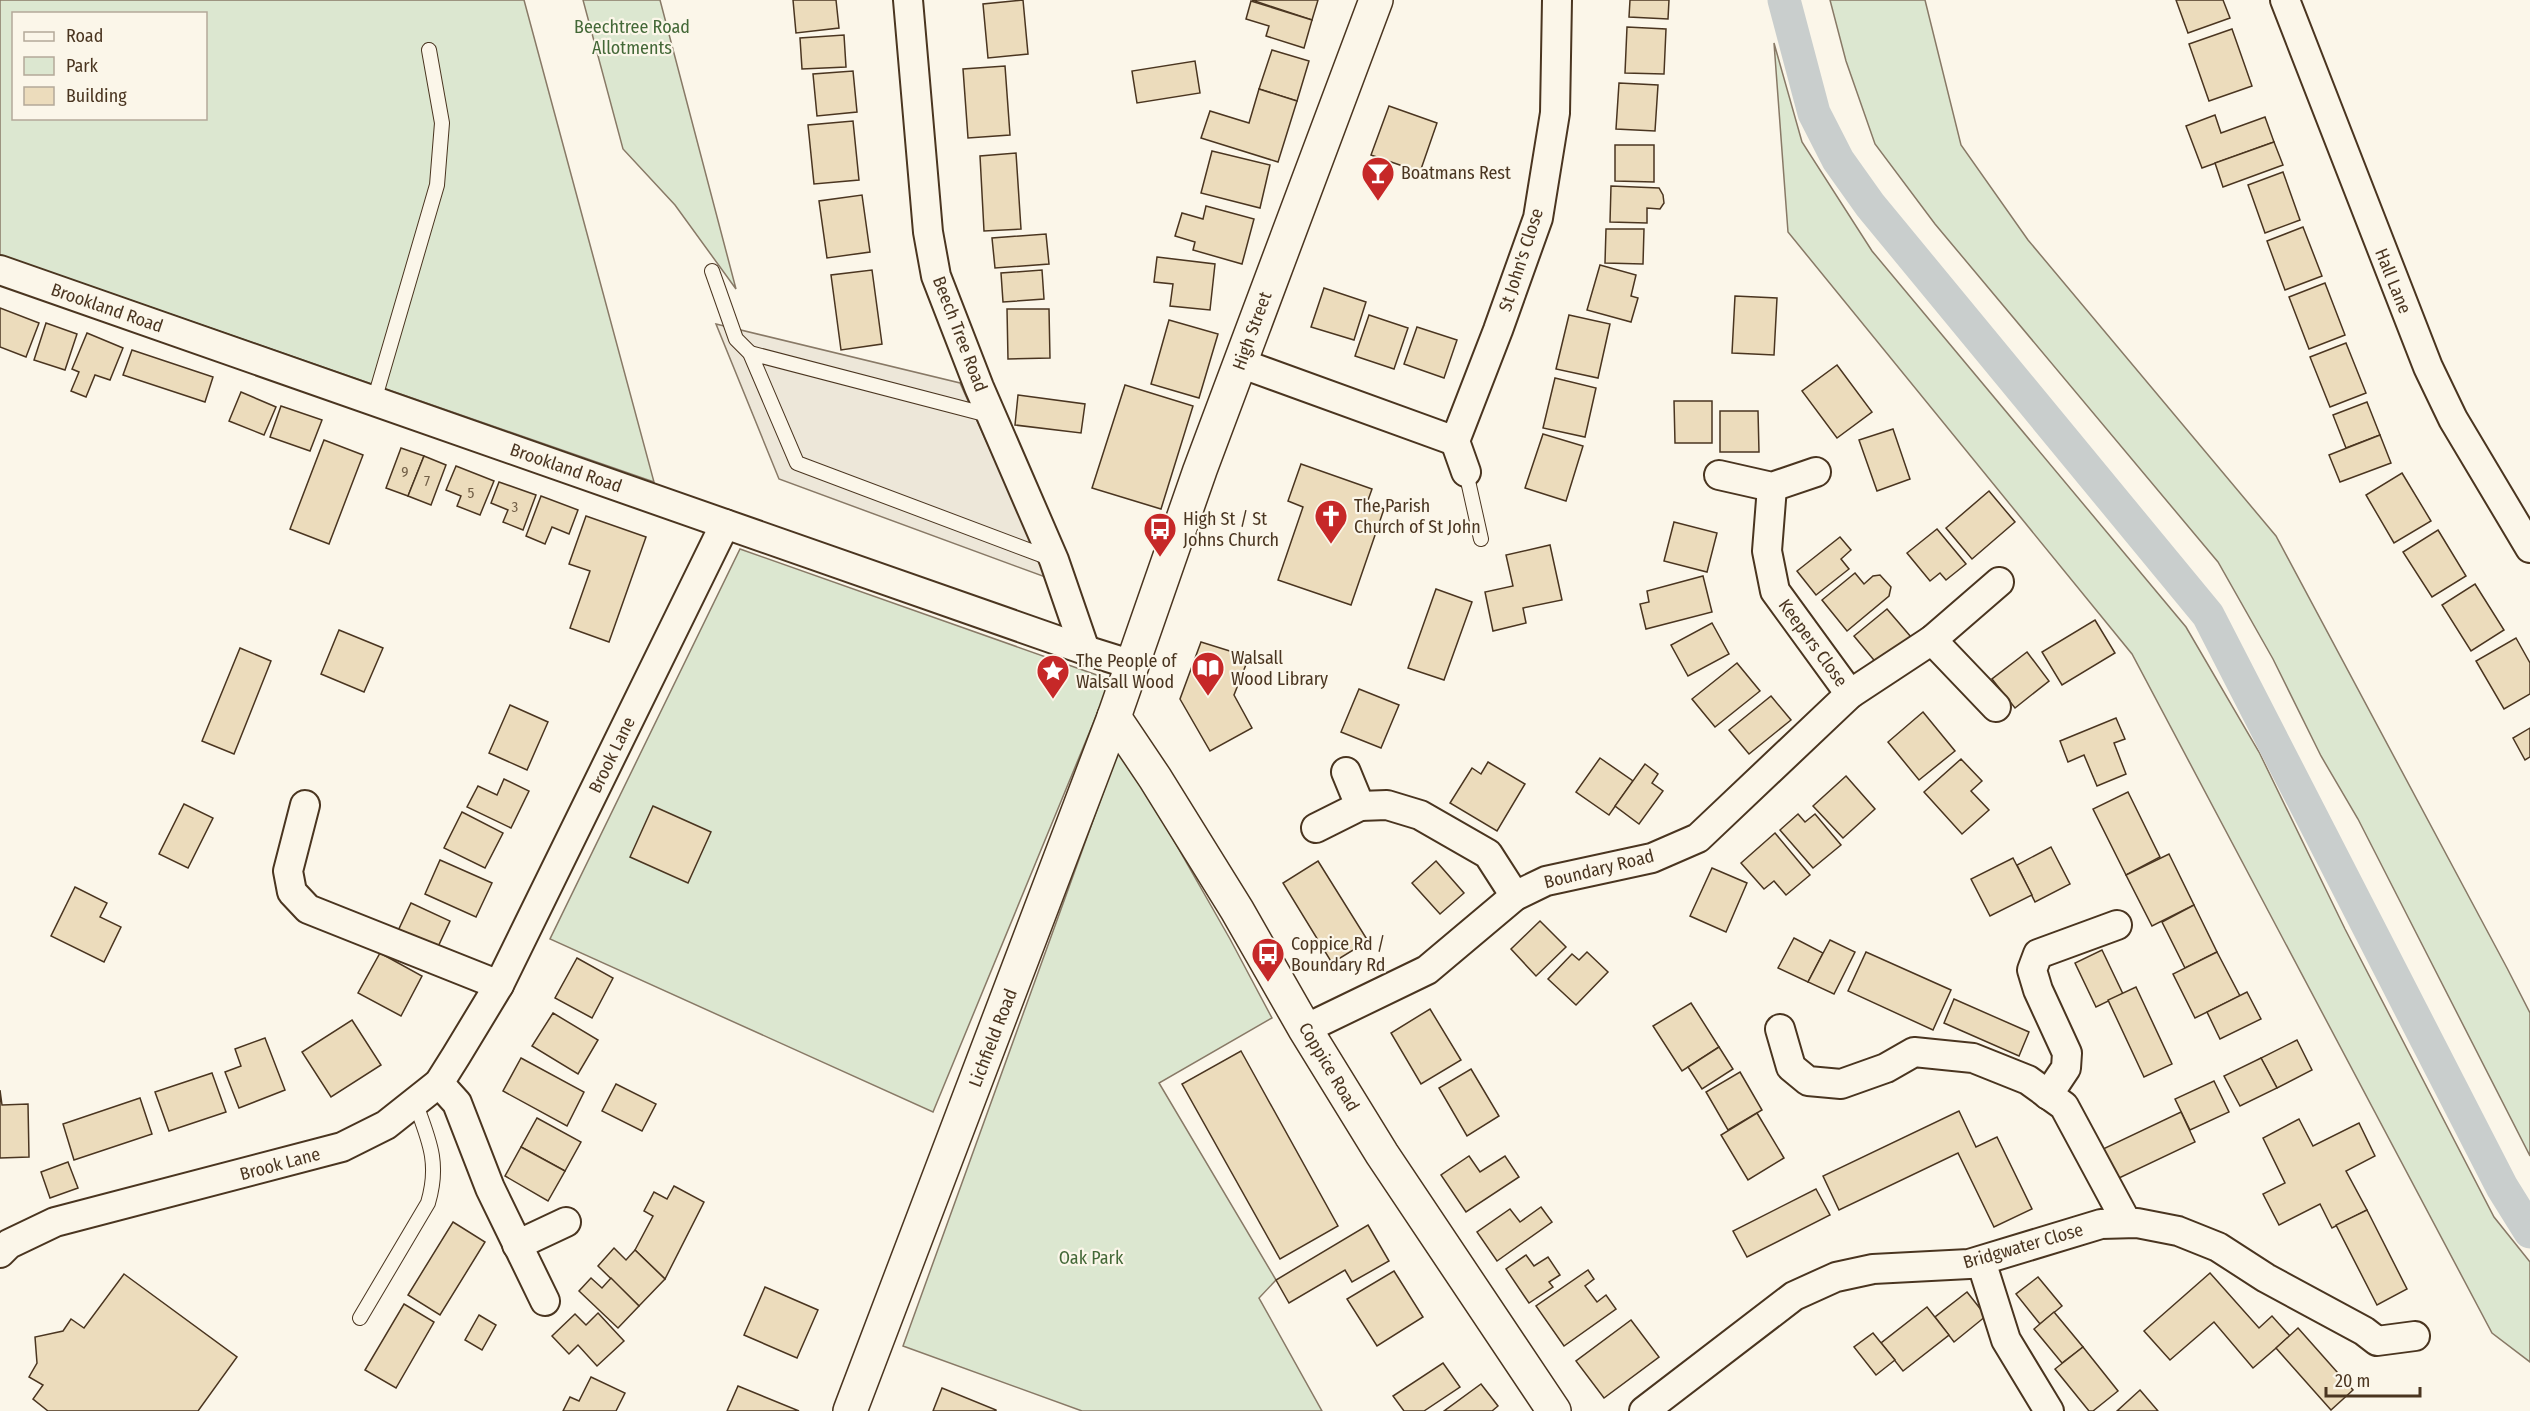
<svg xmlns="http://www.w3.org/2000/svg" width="2530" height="1411" viewBox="0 0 2530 1411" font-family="'Fira Sans Condensed',sans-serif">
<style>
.green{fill:#dce7d0;stroke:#887966;stroke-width:1.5;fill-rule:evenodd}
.parking{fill:#ede7d9;stroke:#887966;stroke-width:1.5}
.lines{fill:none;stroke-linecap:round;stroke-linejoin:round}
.canal{stroke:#c9cecd;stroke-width:33}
.building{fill:#ecdcbc;stroke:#4a3520;stroke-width:1.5}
.lane-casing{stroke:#4a3520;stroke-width:16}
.street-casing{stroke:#4a3520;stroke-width:32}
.secondary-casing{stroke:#4a3520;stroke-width:36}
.highway-casing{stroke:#4a3520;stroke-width:36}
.lane{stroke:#fbf6e9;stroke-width:14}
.street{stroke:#fbf6e9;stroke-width:28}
.secondary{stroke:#fbf6e9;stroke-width:33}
.highway{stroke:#fbf6e9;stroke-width:33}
.labels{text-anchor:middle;stroke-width:4.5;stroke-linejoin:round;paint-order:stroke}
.number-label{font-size:15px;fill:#725f47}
.park-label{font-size:18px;fill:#436837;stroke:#fbf6e9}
.poi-label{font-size:18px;fill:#4a3520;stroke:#fbf6e9;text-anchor:start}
.street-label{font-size:18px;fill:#4a3520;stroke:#fbf6e9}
</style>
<rect width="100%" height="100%" fill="#fbf6e9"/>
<!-- green -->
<g class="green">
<path d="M0,0h524l130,482 -654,-227zM14,14h192v104h-192z"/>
<polygon points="583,0 660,0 736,289 675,205 623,149"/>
<polygon points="1830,0 1925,0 1961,145 2028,240 2276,536 2507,968 2530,1013 2530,1156 2358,819 2321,756 2273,659 2218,562 1935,224 1875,144 1846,61"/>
<polygon points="1774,43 1802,142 1872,251 2186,627 2259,752 2345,929 2494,1217 2530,1262 2530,1362 2492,1333 2132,654 1788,232"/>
<polygon points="740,549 1111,680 933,1112 550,939"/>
<polygon points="1120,746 1230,939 1272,1018 1159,1083 1276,1280 1259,1298 1322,1411 1082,1411 903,1346"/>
</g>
<!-- parking -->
<polygon class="parking" points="716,324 960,383 1048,578 779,479"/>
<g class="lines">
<!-- canal -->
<polyline class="canal" points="1784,0 1814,113 1838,160 1870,205 2208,615 2502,1187 2530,1232"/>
</g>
<!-- building -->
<g class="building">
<polygon points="793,0 836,0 839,28 796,33"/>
<polygon points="1023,0 1028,54 988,58 983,4"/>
<polygon points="1252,0 1318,0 1312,20"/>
<polygon points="1630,0 1669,0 1668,19 1629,17"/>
<polygon points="2176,0 2223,0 2230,18 2188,33"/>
<polygon points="1251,1 1312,20 1304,48 1266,36 1269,26 1246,19"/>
<polygon points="1627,27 1666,29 1664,74 1625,73"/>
<polygon points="2232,29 2252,86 2209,101 2189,44"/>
<polygon points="844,35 846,67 802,69 800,38"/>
<polygon points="1272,50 1309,61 1297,101 1259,89"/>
<polygon points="1195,61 1200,93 1137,103 1132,71"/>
<polygon points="1005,66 1010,135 968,138 963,69"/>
<polygon points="853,71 857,112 817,116 813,74"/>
<polygon points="1619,83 1658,85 1655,131 1616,129"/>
<polygon points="1259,89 1297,101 1278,162 1201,138 1210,111 1249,123"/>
<polygon points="1389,106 1437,123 1420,172 1371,155"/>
<polygon points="2215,115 2221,133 2265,117 2274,142 2202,168 2186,126"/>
<polygon points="853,121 859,180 814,184 808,125"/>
<polygon points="2274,142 2283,165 2223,187 2215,163"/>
<polygon points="1615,145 1654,145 1654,182 1615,181"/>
<polygon points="1212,151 1270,165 1260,208 1201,193"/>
<polygon points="1016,153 1021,229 984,231 980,156"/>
<polygon points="2283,172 2300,220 2265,233 2248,185"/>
<polygon points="1611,186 1659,188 1663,195 1664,203 1660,209 1647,208 1647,223 1610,222"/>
<polygon points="862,195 870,252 827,258 819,201"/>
<polygon points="1206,206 1254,219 1242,264 1193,250 1195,242 1175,236 1182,213 1203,219"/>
<polygon points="2303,227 2322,276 2285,290 2267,241"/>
<polygon points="1606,229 1644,229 1643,264 1605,263"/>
<polygon points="1046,234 1049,264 995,268 992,238"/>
<polygon points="1157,257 1215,264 1210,310 1170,306 1173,284 1154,282"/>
<polygon points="1600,265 1636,275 1631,296 1638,298 1631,322 1587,310"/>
<polygon points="872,270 882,344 841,350 831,275"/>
<polygon points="1042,270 1044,299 1003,302 1001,273"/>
<polygon points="2325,283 2345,335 2309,349 2289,297"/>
<polygon points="1324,288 1366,302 1354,340 1311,327"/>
<polygon points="1735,296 1777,298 1774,355 1732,353"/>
<polygon points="0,308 39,323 26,357 0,347"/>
<polygon points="1007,309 1049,309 1050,358 1008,359"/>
<polygon points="1369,315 1408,328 1394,369 1355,356"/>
<polygon points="1569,315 1610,324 1598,378 1556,369"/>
<polygon points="1169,320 1218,334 1199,398 1151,384"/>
<polygon points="46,323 77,334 65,370 34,360"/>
<polygon points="1417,327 1457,340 1444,378 1404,364"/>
<polygon points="87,333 123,348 110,380 95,375 86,397 71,391 79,372 72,369"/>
<polygon points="2346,343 2366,393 2330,407 2310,357"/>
<polygon points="132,350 213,377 205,402 123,375"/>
<polygon points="1837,365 1872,412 1837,438 1802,391"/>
<polygon points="1555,378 1596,388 1585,437 1543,428"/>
<polygon points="1125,385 1193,406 1161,509 1092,488"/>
<polygon points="241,392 276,407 264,435 229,421"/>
<polygon points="1018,395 1085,404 1081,433 1015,425"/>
<polygon points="1674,401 1712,401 1712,443 1675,443"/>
<polygon points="2367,402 2380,435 2346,448 2333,415"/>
<polygon points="281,406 322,420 310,451 270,437"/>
<polygon points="1720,411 1758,411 1759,452 1720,452"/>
<polygon points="1893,429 1910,479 1877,491 1859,440"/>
<polygon points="1543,434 1583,446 1566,501 1525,488"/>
<polygon points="2380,435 2391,463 2340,482 2329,455"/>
<polygon points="324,440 363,455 329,544 290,529"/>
<polygon points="401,448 424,456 408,496 386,488"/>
<polygon points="424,456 446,465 431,505 408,496"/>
<polygon points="1301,464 1372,489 1367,503 1384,509 1351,605 1278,580 1303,507 1288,501"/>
<polygon points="456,466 494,481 480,515 457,506 461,496 446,490"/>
<polygon points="2402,473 2431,521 2394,543 2366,495"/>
<polygon points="499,482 536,495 523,530 503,522 508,510 491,503"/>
<polygon points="1989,491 2015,522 1972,559 1946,528"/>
<polygon points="541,496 578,510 569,534 552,527 545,544 526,536"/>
<polygon points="586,516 646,537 609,642 570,628 590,571 569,564"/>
<polygon points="1674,522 1717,533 1707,572 1664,561"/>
<polygon points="1937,529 1966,564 1946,580 1940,573 1930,581 1907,553"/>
<polygon points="2438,530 2466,576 2432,597 2403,552"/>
<polygon points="1840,537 1851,550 1841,559 1849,569 1816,595 1797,571"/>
<polygon points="1550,545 1562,600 1523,608 1526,623 1493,631 1485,592 1513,586 1506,555"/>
<polygon points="1855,573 1864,584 1873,576 1880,575 1891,587 1889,596 1847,631 1822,600"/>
<polygon points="1703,576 1712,612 1646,629 1640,604 1649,602 1647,591"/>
<polygon points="2475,584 2504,630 2471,651 2442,605"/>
<polygon points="1436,589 1472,602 1444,680 1408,668"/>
<polygon points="1887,609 1911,637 1878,665 1854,636"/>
<polygon points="2095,620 2115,653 2062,685 2042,652"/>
<polygon points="1712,623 1729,654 1688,676 1671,645"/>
<polygon points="339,630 383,648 364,692 321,674"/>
<polygon points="2516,638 2530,663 2530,694 2504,709 2476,661"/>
<polygon points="1201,642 1249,657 1234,695 1252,728 1210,751 1180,699"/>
<polygon points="240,648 271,661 234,754 202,741"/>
<polygon points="2027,652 2049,681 2015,708 1992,679"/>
<polygon points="1737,663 1760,691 1715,727 1692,699"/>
<polygon points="1359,689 1399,705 1381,748 1341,732"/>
<polygon points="1771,696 1791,720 1749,754 1729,730"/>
<polygon points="510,705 548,722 527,770 489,753"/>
<polygon points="1923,712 1955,751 1919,780 1888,742"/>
<polygon points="2116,718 2125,739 2114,743 2126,774 2097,786 2084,755 2068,762 2060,741"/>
<polygon points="2530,728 2530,757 2525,760 2513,738"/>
<polygon points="1600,758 1633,781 1609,815 1576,792"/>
<polygon points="1961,759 1982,781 1971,791 1989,810 1962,834 1924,792"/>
<polygon points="1488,762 1525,784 1497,831 1450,803 1472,768 1481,774"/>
<polygon points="1645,764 1658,774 1652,783 1663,791 1639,824 1615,806"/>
<polygon points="1846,776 1875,809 1843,838 1813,806"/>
<polygon points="504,779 529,791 511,828 467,807 478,786 497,795"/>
<polygon points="2128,792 2160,857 2126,875 2093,809"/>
<polygon points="184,804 213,818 188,868 159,854"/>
<polygon points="653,806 711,832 688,883 630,857"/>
<polygon points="462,812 503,833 485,868 444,848"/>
<polygon points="1798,814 1805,822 1815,814 1841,845 1813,868 1780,830"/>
<polygon points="1775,833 1810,875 1786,895 1774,881 1764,889 1741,863"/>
<polygon points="2051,847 2070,884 2035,902 2017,865"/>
<polygon points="2169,854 2194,905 2152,926 2126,875"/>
<polygon points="2013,858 2032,895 1990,916 1971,879"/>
<polygon points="440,860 492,883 476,917 425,894"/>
<polygon points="1318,861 1368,941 1332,963 1283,883"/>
<polygon points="1436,861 1464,893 1440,914 1412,883"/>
<polygon points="1712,868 1747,883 1726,932 1690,916"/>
<polygon points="75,887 107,903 100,917 121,927 104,962 51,936"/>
<polygon points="411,903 450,921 436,951 397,933"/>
<polygon points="2194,905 2217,952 2185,968 2162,922"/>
<polygon points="1540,921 1566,947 1536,976 1511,949"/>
<polygon points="1794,938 1823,953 1808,982 1778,968"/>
<polygon points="1830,940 1855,952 1834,994 1808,982"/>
<polygon points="2102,950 2123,994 2096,1007 2075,963"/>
<polygon points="1587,952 1608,972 1576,1005 1548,979 1572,954 1579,960"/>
<polygon points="1866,952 1951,990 1933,1030 1848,991"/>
<polygon points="2217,952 2240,996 2195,1018 2173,974"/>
<polygon points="380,953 422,976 401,1016 358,993"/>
<polygon points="577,958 613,978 592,1018 555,998"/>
<polygon points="2136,987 2172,1064 2144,1077 2108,1000"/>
<polygon points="2247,992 2261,1019 2220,1039 2207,1012"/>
<polygon points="1954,999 2029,1032 2019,1056 1944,1023"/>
<polygon points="1691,1003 1719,1047 1682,1071 1653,1026"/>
<polygon points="1430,1009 1461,1060 1421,1084 1391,1033"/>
<polygon points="553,1013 598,1040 578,1074 532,1046"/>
<polygon points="352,1020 381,1065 331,1097 302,1052"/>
<polygon points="265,1038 285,1090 239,1108 225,1072 241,1066 235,1049"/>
<polygon points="2297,1040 2312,1070 2277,1088 2261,1058"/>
<polygon points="1719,1047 1733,1069 1702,1089 1688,1067"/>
<polygon points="1241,1051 1338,1226 1280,1259 1182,1084"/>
<polygon points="521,1058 584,1092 567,1126 503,1091"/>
<polygon points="2261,1058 2277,1088 2240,1106 2224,1076"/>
<polygon points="1471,1069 1499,1116 1467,1136 1439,1088"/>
<polygon points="1740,1072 1762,1110 1728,1130 1706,1092"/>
<polygon points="212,1073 226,1112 169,1131 155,1092"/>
<polygon points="2214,1081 2229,1112 2190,1130 2175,1099"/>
<polygon points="616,1084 656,1104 642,1131 602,1111"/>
<polygon points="0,1090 2,1105 28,1104 29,1157 0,1158"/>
<polygon points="140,1098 152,1134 74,1160 63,1124"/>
<polygon points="1959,1111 1976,1147 1997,1137 2032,1209 1994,1227 1958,1153 1839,1210 1823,1176"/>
<polygon points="2181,1112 2195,1142 2117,1179 2103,1149"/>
<polygon points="1757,1113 1784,1158 1748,1180 1721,1135"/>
<polygon points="537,1118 581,1142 565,1171 521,1147"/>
<polygon points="2299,1119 2313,1146 2359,1123 2375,1156 2346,1171 2367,1210 2332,1228 2320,1204 2279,1225 2263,1194 2285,1183 2263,1138"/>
<polygon points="521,1147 565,1171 548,1201 505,1176"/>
<polygon points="1469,1156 1480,1172 1505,1156 1519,1177 1466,1212 1441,1175"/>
<polygon points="68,1162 78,1188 50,1198 41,1172"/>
<polygon points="674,1186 704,1202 665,1279 635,1250 653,1216 644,1211 654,1192 667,1199"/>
<polygon points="1816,1189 1830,1215 1747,1257 1733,1231"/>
<polygon points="1541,1207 1552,1222 1497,1261 1477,1232 1510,1209 1520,1222"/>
<polygon points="2367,1210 2407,1289 2377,1305 2336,1225"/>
<polygon points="453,1222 485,1242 440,1315 408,1295"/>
<polygon points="1368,1225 1389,1261 1352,1282 1345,1270 1289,1303 1276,1280"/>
<polygon points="614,1248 626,1260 635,1250 665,1279 639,1306 598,1266"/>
<polygon points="1526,1255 1534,1266 1548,1257 1560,1275 1549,1282 1553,1287 1529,1303 1506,1269"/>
<polygon points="1588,1270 1594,1279 1585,1286 1597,1302 1606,1295 1616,1309 1564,1346 1536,1306"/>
<polygon points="1394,1271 1423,1317 1377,1346 1347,1299"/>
<polygon points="2210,1273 2259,1328 2272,1316 2290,1336 2253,1368 2214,1322 2170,1360 2144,1331"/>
<polygon points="124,1274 237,1357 198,1411 48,1411 33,1399 43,1385 29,1377 37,1363 35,1337 63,1331 71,1319 84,1328"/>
<polygon points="2038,1277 2062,1306 2040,1324 2016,1294"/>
<polygon points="591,1278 602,1288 611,1278 639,1306 618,1328 579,1291"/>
<polygon points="765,1287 818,1310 797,1358 744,1335"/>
<polygon points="1967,1292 1986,1316 1954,1342 1935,1317"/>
<polygon points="404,1304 434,1322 396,1388 365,1370"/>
<polygon points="1927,1307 1949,1335 1903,1371 1881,1343"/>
<polygon points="2054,1312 2083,1347 2062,1363 2034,1329"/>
<polygon points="598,1313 624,1341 597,1366 578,1345 569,1354 552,1336 575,1314 586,1325"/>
<polygon points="479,1315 496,1325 482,1350 465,1340"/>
<polygon points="1631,1320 1659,1357 1604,1398 1576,1361"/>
<polygon points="2298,1328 2353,1390 2331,1410 2276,1348"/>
<polygon points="1873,1333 1895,1360 1876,1375 1854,1347"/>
<polygon points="2083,1347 2118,1391 2093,1411 2089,1411 2055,1369"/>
<polygon points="1443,1363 1460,1387 1424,1411 1404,1411 1393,1396"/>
<polygon points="591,1377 625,1393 616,1411 563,1411 570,1397 579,1401"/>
<polygon points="1481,1384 1498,1406 1492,1411 1444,1411"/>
<polygon points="738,1386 799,1411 727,1411"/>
<polygon points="942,1388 996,1410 996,1411 933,1411"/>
<polygon points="2140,1390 2158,1411 2117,1411"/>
</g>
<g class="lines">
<!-- lane casing -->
<g class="lane-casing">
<g id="lane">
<polyline points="712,271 736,339 750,353 797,463 1052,559"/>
<polyline points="750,353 992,416"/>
<polyline points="374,401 437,185 442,123 429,50"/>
<polyline points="1466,472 1481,539"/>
<path d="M360,1318l68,-115c12,-40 1,-63 -13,-101"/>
</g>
</g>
<!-- street casing -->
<g class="street-casing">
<g id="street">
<polyline points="908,0 928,232 936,276 979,387 1054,560 1085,650"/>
<polyline points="2285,0 2428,367 2453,419 2530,548"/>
<polyline points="0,270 1085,650 1133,665"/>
<polyline points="1240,363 1455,441 1498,330 1538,218 1555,113 1557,0"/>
<polyline points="1455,441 1466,472"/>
<polyline points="1719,475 1772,487 1816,472"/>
<polyline points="1772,487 1767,551 1775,591 1850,694"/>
<polyline points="1932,640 1996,707"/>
<polyline points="305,805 288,871 292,892 308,909 499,985"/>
<polyline points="1360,806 1387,805 1420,815 1488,854 1515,896"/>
<polyline points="1316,828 1360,806 1346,772"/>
<polyline points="1305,1029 1427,970 1515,896 1546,881 1652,858 1698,838 1850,694 1932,640 1999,582"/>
<polyline points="1780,1029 1791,1067 1808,1081 1841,1084 1886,1068 1914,1052 1973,1058 2028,1080 2064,1106 2127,1223"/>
<polyline points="439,1083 457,1103 490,1188 545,1301"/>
<polyline points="2048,1095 2066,1068 2067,1053 2038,990 2032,970 2038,954 2117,925"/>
<polyline points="517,1245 566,1222"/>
<polyline points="0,1253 9,1244 55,1222 342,1147 386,1125 439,1083 456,1056 499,985 725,524"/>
<polyline points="1981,1261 2006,1340 2049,1411"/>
<polyline points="1644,1411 1794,1296 1836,1277 1873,1269 1969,1264 2101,1224 2137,1223 2178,1231 2218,1247 2266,1278 2364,1331 2377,1341 2415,1336"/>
</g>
</g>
<!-- secondary casing -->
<g class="secondary-casing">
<polyline id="secondary" points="1114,717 1155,778 1237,910 1305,1029 1382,1154 1554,1411"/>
</g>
<!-- highway casing -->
<g class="highway-casing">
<polyline id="highway" points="850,1411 1114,717 1200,470 1376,0"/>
</g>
<!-- lane -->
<use href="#lane" class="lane"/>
<!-- street -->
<use href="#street" class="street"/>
<!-- secondary -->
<use href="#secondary" class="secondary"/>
<!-- highway -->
<use href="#highway" class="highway"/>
</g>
<!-- icons -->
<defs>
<g id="bar-pin" transform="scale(1.725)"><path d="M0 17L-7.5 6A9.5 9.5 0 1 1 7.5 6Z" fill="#c62828" stroke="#fbf6e9"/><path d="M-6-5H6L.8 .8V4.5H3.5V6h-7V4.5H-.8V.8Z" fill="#fff"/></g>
<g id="church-pin" transform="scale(1.725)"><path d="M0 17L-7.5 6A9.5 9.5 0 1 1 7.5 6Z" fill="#c62828" stroke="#fbf6e9"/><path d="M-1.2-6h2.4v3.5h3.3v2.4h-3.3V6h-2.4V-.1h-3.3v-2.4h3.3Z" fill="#fff"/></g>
<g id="bus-pin" transform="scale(1.725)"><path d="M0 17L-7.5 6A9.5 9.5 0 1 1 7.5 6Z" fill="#c62828" stroke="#fbf6e9"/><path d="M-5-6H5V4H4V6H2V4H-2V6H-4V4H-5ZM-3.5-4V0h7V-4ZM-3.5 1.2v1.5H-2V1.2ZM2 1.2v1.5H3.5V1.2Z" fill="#fff"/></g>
<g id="library-pin" transform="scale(1.725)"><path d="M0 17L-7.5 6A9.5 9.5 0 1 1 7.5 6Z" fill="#c62828" stroke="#fbf6e9"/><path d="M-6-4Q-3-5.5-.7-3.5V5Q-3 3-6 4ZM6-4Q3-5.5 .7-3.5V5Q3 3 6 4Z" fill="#fff"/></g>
<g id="sight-pin" transform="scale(1.725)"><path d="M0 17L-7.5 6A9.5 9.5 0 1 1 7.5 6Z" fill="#c62828" stroke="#fbf6e9"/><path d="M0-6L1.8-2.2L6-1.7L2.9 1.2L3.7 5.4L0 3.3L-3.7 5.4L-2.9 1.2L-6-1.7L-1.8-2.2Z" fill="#fff"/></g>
</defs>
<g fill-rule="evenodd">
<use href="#bar-pin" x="1378" y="173"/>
<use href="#church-pin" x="1331" y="516"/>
<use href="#bus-pin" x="1160" y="529"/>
<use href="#library-pin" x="1208" y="668"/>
<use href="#sight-pin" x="1053" y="671"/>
<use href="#bus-pin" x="1268" y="954"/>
</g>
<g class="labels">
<!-- number labels -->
<g class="number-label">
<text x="405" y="477">9</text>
<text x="427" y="486">7</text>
<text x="471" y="498">5</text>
<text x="515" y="512">3</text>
</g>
<!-- park labels -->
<g class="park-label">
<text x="632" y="33">Beechtree Road<tspan x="632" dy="21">Allotments</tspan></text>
<text x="1091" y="1264">Oak Park</text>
</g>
<!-- poi labels -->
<g class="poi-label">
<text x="1401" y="179">Boatmans Rest</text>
<text x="1354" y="512">The Parish<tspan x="1354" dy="21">Church of St John</tspan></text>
<text x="1183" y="525">High St / St<tspan x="1183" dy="21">Johns Church</tspan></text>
<text x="1231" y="664">Walsall<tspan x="1231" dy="21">Wood Library</tspan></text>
<text x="1076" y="667">The People of<tspan x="1076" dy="21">Walsall Wood</tspan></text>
<text x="1291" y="950">Coppice Rd /<tspan x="1291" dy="21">Boundary Rd</tspan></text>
</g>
<!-- street labels -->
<g class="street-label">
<text transform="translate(1521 260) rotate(-72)" y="6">St John's Close</text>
<text transform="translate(2393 281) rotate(68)" y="6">Hall Lane</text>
<text transform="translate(107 308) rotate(19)" y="6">Brookland Road</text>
<text transform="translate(1252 331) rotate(-70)" y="6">High Street</text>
<text transform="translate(960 334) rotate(69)" y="6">Beech Tree Road</text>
<text transform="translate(566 468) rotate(19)" y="6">Brookland Road</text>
<text transform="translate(1813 643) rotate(54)" y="6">Keepers Close</text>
<text transform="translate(612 755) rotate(-64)" y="6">Brook Lane</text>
<text transform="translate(1599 869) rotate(-14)" y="6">Boundary Road</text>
<text transform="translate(993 1038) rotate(-69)" y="6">Lichfield Road</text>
<text transform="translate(1329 1067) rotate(59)" y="6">Coppice Road</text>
<text transform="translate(280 1164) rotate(-15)" y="6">Brook Lane</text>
<text transform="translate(2023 1246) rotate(-16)" y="6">Bridgwater Close</text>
</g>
</g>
<!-- legend -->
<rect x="12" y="12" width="195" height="108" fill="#fbf6e9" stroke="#b4a999" stroke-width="1.5"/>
<rect x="24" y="32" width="30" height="9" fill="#fbf6e9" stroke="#b4a999" stroke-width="1.5"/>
<text x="66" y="42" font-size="18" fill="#4a3520">Road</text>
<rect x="24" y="57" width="30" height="18" fill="#dce7d0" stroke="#b4a999" stroke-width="1.5"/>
<text x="66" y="72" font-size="18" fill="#4a3520">Park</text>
<rect x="24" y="87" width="30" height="18" fill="#ecdcbc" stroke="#b4a999" stroke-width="1.5"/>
<text x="66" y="102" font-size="18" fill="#4a3520">Building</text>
<!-- scale -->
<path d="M2326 1387v9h94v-9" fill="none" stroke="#4a3520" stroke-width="3"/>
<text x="2335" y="1387" font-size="18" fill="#4a3520" stroke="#fbf6e9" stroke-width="4.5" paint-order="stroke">20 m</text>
</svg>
